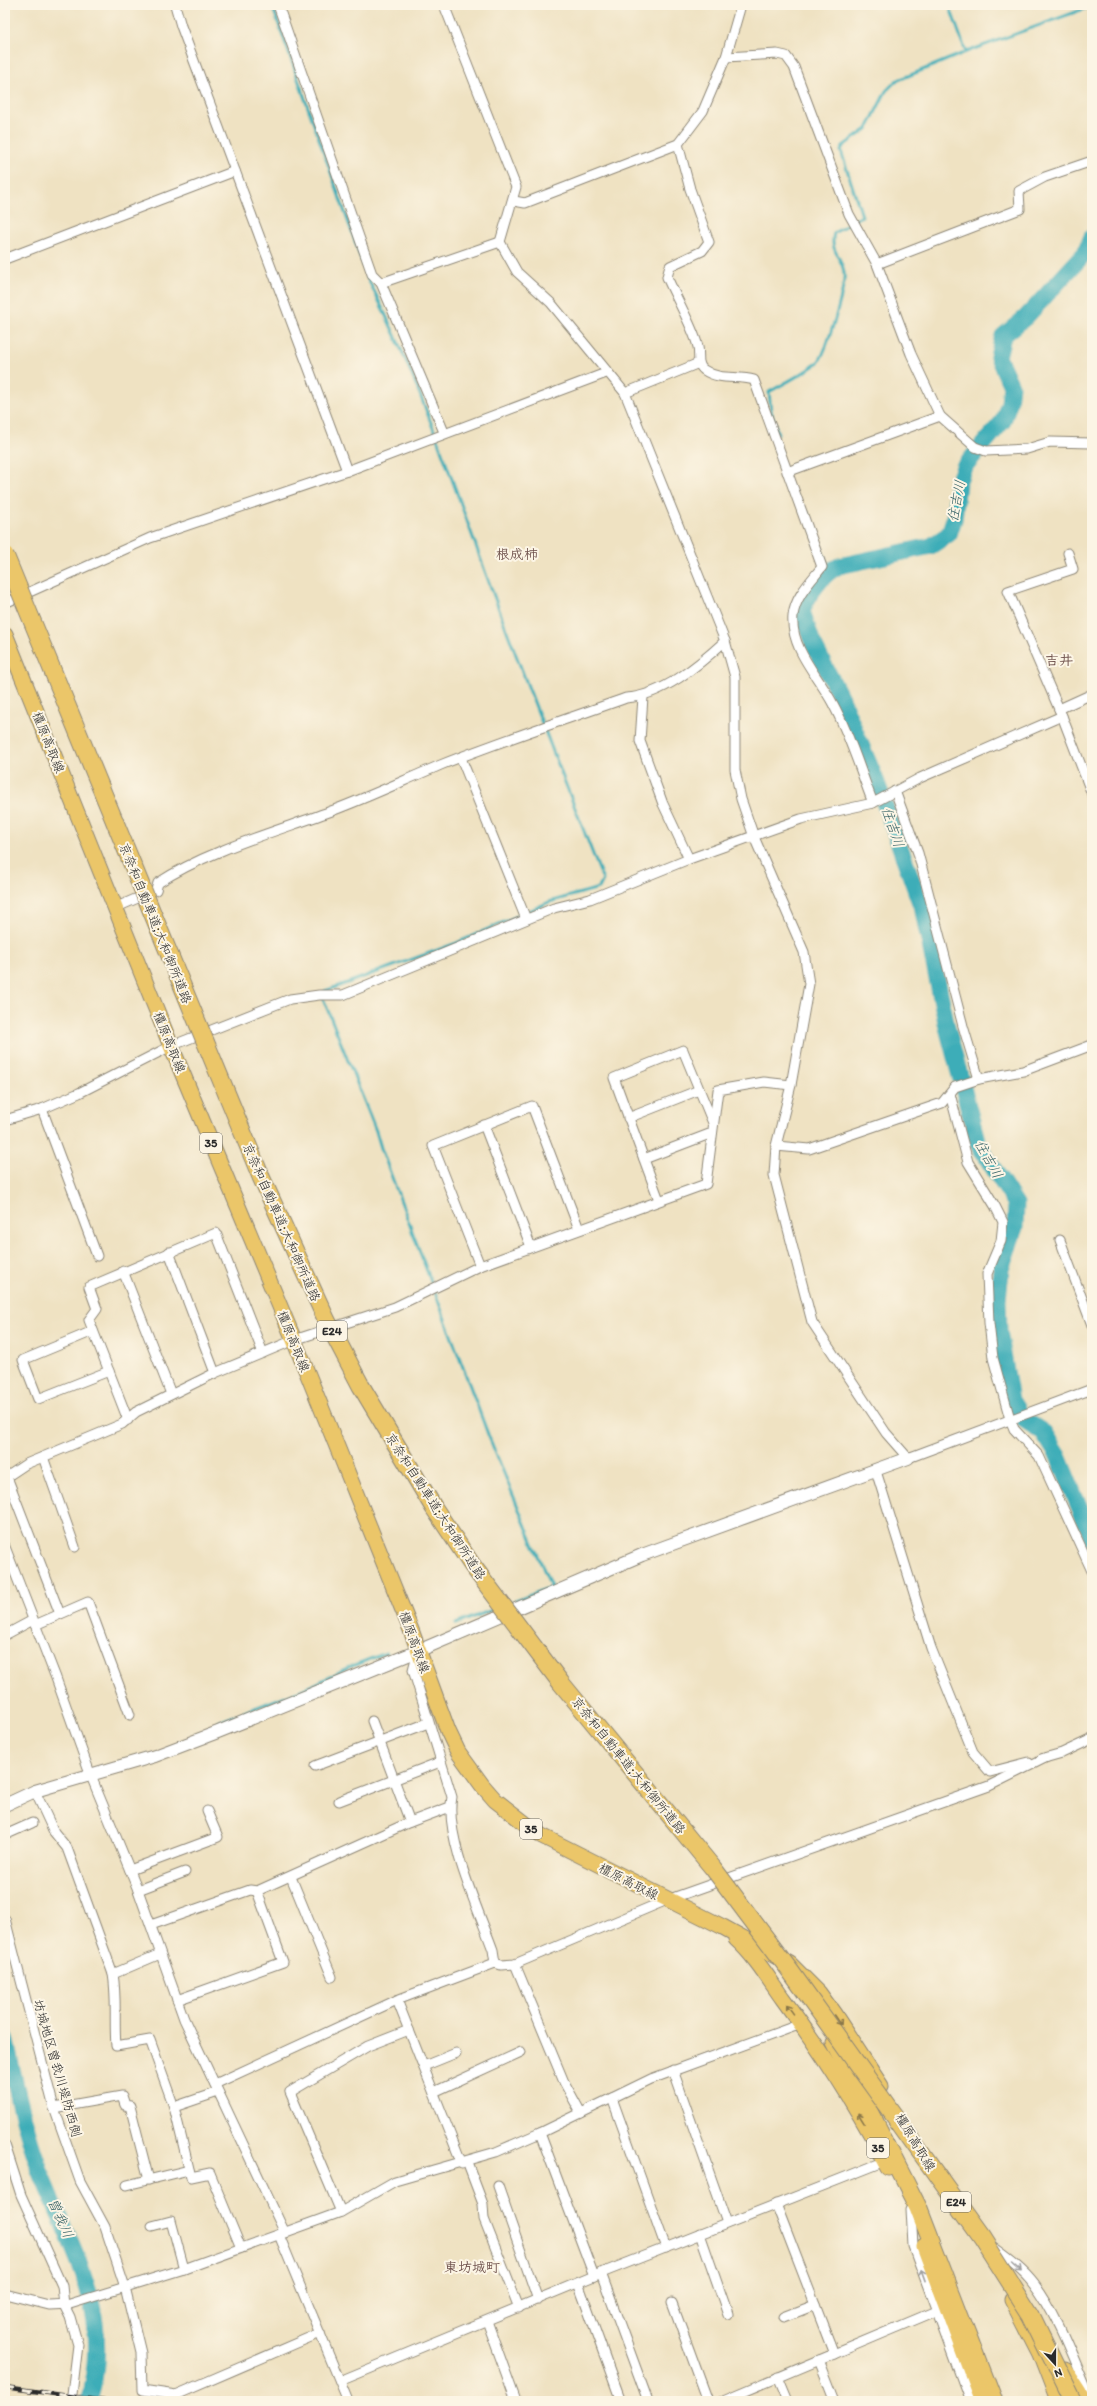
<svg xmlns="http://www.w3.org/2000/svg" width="1097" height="2406" viewBox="0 0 1097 2406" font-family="Itim,'Klee One',sans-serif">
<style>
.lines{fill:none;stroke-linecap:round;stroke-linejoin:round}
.stream{stroke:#3cadb8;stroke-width:3}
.river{stroke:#3cadb8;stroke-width:17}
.minor-casing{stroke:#8d8676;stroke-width:11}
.tertiary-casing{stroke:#8d8676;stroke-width:14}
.primary-casing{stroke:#8d8676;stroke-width:17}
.motorway-casing{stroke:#8d8676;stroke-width:19}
.minor{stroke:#fff;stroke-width:9}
.tertiary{stroke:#fff;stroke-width:12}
.primary{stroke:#ebc669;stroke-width:15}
.motorway{stroke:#ebc669;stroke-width:17}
.rail-casing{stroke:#2b2b2b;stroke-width:4.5}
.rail{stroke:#fcf5e5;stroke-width:3;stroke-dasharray:9;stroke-linecap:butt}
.motorway-bridge-casing{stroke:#8d8676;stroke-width:19;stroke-linecap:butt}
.motorway-bridge{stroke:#ebc669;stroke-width:17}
.oneway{stroke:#8b784a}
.oneway2{stroke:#a0a0a0}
.labels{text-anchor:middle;stroke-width:4;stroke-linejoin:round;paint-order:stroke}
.shield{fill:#fcf5e5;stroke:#6a6863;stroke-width:1}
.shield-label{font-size:12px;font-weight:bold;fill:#2b2b2b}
.street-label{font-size:13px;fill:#2b2b2b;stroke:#fcf5e5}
.water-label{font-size:14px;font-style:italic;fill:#325f63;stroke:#fcf5e5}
.neighbourhood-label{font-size:14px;font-weight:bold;fill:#71544f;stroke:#fcf5e5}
</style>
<rect width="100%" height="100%" fill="#fcf5e5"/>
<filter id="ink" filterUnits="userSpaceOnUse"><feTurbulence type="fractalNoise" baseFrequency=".025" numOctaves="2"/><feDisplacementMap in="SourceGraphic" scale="8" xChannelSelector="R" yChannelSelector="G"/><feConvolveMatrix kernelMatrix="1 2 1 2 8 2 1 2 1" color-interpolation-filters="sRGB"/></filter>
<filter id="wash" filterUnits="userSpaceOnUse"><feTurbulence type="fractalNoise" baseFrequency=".012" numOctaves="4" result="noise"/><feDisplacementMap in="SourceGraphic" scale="16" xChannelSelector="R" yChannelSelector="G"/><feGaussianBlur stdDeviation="0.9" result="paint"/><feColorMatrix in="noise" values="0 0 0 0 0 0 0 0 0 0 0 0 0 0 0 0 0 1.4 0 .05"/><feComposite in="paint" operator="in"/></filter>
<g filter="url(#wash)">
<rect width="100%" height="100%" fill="#efe2c2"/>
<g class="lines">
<!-- stream -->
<g class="stream">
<path d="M272,5l97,276c46,90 79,187 113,282 38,106 80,211 121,317l-4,8 -50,14 -95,42 -129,47 -2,7 53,133 5,17 108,289 62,150 -43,17"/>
<polyline points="949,5 966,52"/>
<path d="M778,434l-7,-23 -2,-19c10,-6 44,-23 50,-31 8,-11 27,-74 25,-88 -1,-15 -15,-22 -10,-40l28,-17 -21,-65 2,-5 24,-17 19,-38 10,-10 70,-29 126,-46"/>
<polyline points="807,512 829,570"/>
<polyline points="456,1624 497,1608"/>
<polyline points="219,1722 311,1686 349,1667 386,1653"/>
</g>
<!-- river -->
<g class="river">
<path d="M1092,237l-7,16 -59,64 -23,19 -5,21 13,29 -2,17 -6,18 -39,46 -6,16 -4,36 -5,15 -18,12 -92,20c-16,7 -31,29 -37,45l10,30 30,59 34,80 47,131 24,116 31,117 38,60 -1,23 -14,42 -3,31 1,31 12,69 12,19 20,13 15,24 34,82"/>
<path d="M5,2038c10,44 19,89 35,132 30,77 75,143 49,231"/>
</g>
</g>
</g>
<g filter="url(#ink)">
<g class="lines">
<!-- minor casing -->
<g class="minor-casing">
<g id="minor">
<polyline points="175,5 181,26 347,471"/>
<polyline points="278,5 372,274 381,283 444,432"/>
<polyline points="444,5 516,187 500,242 517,272 551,303 625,393 725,641 735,677 735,770 741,799 754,837 804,952 809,984 791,1085 776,1146 774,1175 812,1322 886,1433 908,1458 1092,1389"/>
<polyline points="726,57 777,54 786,56 794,67 849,214 877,264 911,354 940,416 975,447 986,451 1027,449 1050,442 1092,443"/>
<path d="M678,144l12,45 19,53 -7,9 -32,15 -3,11c8,19 27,52 31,70 2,9 -2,17 6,23 16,11 33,5 50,10l68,187c-12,15 -27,30 -29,49 -3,33 26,61 40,88 17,31 27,66 40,99"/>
<polyline points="514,201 525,203 678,144 703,111 726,57 741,5"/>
<polyline points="5,259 235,171"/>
<polyline points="877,264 1020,209 1019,191 1045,177 1092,161"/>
<polyline points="381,283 500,242"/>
<polyline points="625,393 699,363"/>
<polyline points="787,472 940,416"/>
<polyline points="1068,553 1073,569 1008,591 1062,716 1092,794"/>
<polyline points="5,603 150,538 347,471 606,373"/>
<polyline points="643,697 640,741 663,804 689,859"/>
<polyline points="1059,709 1092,694"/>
<polyline points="461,758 526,919"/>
<polyline points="895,791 918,853 963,1026 979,1079"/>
<path d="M117,907l39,-17 2,-7c50,-33 120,-52 176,-73 37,-14 73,-31 109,-46 60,-24 122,-44 183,-66 36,-2 73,-33 99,-57"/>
<polyline points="950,1094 968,1162 995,1206 1003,1222 1001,1241 987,1274 989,1323 993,1358 1010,1419 1014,1429 1039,1456 1092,1571"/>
<polyline points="42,1109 97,1256"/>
<polyline points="628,1118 699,1090"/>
<polyline points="5,1120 42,1109 79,1093 171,1046 290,999 319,995 343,995 554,908 590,899 689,859 801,819 873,803 920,778 1062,716"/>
<polyline points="484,1125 531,1247"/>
<polyline points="776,1146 809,1149 942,1103 955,1087 979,1079 1023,1071 1092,1045"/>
<polyline points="644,1159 712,1133"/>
<polyline points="659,1200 614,1078 683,1050 713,1123"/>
<polyline points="1060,1240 1092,1325"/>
<polyline points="169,1252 215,1373"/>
<polyline points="480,1266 433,1146 532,1106 579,1229"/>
<polyline points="123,1271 171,1394"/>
<polyline points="93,1331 23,1360 38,1399 109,1371"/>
<polyline points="128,1420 89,1320 97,1309 89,1287 216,1233 263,1353"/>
<polyline points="43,1457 75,1547"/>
<polyline points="876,1471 931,1648 973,1752 990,1772 1029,1762"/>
<polyline points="7,1477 60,1614"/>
<polyline points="5,1478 26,1464 122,1424 136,1412 215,1373 294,1340 395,1307 480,1266 706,1184 718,1090 764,1082 791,1085"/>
<polyline points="5,1547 56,1678 91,1776 138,1890 184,2019 285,2233"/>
<polyline points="35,1625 88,1602 130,1715"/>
<polyline points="5,1635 33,1620"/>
<path d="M418,1651l-5,19 39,127c-8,39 27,114 41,153l2,13"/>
<polyline points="372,1721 410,1822"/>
<polyline points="1041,1759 1062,1753 1092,1739"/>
<polyline points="315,1766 428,1723"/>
<polyline points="35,1791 54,1832 67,1848 113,1974 160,1954"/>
<polyline points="339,1801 440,1762"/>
<polyline points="5,1835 32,1823"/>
<polyline points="130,1870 218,1837 207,1811"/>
<polyline points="291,1877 332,1977"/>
<polyline points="138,1890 185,1872"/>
<polyline points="5,1919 54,2108 80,2181 105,2227 125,2287 141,2353 142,2390 176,2395 320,2333"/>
<polyline points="151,1925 250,1890 257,1891 410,1822 450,1807"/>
<polyline points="515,1964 564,2082 581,2113"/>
<path d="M113,1974c4,24 1,48 3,72l34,-6 24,67 44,-15"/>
<polyline points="177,2000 283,1962 257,1891"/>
<polyline points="397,2000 462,2164"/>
<polyline points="424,2066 456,2053"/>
<polyline points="673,2070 727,2223"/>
<polyline points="215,2084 397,2000 495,1963 501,1965 515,1964 667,1900 989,1786 1047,1757"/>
<polyline points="434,2092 521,2052"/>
<polyline points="612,2098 666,2248"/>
<polyline points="174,2107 191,2177 210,2173 241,2248"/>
<polyline points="54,2108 122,2096 125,2105 130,2106 149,2180"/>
<polyline points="540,2133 594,2276"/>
<polyline points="5,2145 21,2195 62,2286 64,2305 70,2317 78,2345 72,2394"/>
<polyline points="467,2162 483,2204 484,2219 519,2308"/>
<polyline points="127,2185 189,2170"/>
<polyline points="498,2186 538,2300"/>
<polyline points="776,2204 834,2354"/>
<polyline points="911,2209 913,2246 970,2401"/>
<polyline points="341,2212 290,2092 368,2046 409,2030"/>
<polyline points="152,2226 171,2221 184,2269"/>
<polyline points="700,2234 728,2314"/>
<polyline points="279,2235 348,2401"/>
<path d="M992,2246c15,11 31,22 42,37 25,33 40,78 57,116"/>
<polyline points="601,2273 648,2401"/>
<polyline points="578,2283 621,2401"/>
<polyline points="5,2294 49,2305 70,2304 184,2269 341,2212 395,2181 496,2152 540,2133 651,2079 801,2024"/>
<polyline points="672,2303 708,2401"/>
<polyline points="784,2317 815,2305"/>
<polyline points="487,2321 516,2401"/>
<polyline points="819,2360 835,2401"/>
<polyline points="778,2377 788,2401"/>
<polyline points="340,2381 594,2276 886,2161"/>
<polyline points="722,2401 936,2311"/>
</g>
</g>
<!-- tertiary casing -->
<g class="tertiary-casing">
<polyline id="tertiary" points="5,1805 35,1791 155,1756 218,1732 418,1651 642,1555 908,1458"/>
</g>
<!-- primary casing -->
<g class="primary-casing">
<g id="primary">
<polyline points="5,634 171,1046 294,1340 411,1630 448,1731 458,1752 482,1785 495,1800 540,1835 723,1927 790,1964 819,1993 834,2014 881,2086"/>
<path d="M736,1939c19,17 32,39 47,60 39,53 76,110 106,169"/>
<polyline points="924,2246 982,2401"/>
<polyline points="1012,2299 1040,2354 1058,2401"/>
</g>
</g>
<!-- motorway casing -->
<g class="motorway-casing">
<g id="motorway">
<polyline points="835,2043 918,2207 993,2401"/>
<polyline points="1064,2370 1084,2401"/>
</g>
</g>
<!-- minor -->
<use href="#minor" class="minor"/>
<!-- tertiary -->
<use href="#tertiary" class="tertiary"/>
<!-- primary -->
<use href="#primary" class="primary"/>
<!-- motorway -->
<use href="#motorway" class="motorway"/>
<!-- rail casing -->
<g class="rail-casing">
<polyline id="rail" points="5,2387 104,2401"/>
</g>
<!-- rail -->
<use href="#rail" class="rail"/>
<!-- motorway-bridge casing -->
<g class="motorway-bridge-casing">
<polyline id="motorway-bridge" points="5,555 261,1177 327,1321 361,1386 434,1508 472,1565 561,1683 713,1868 791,1972 982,2238 1031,2315 1073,2401"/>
</g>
<!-- motorway-bridge -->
<use href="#motorway-bridge" class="motorway-bridge"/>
</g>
<!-- one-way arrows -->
<defs><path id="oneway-shaft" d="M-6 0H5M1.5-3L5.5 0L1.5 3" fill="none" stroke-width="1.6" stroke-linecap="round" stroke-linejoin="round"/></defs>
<g class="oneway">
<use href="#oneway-shaft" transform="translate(790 2009) rotate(-126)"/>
<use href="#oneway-shaft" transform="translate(838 2020) rotate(56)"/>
<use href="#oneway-shaft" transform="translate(861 2118) rotate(-122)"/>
</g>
<g class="oneway2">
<use href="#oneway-shaft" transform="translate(1017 2266) rotate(42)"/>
<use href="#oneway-shaft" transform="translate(923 2275) rotate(-110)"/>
</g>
</g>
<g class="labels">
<!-- shield labels -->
<g class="shield">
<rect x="200" y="1133" width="22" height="20" rx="3"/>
<rect x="317" y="1321" width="30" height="20" rx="3"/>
<rect x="520" y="1819" width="22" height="20" rx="3"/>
<rect x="867" y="2138" width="22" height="20" rx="3"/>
<rect x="941" y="2192" width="30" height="20" rx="3"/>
</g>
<g class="shield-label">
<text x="211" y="1147">35</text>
<text x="332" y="1335">E24</text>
<text x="531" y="1833">35</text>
<text x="878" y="2152">35</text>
<text x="956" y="2206">E24</text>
</g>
<!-- street labels -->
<g class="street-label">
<text transform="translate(49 742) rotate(68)" y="5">橿原高取線</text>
<text transform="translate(156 923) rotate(68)" y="5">京奈和自動車道;大和御所道路</text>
<text transform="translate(170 1042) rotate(68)" y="5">橿原高取線</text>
<text transform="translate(282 1222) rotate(66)" y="5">京奈和自動車道;大和御所道路</text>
<text transform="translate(294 1341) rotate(68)" y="5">橿原高取線</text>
<text transform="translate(436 1506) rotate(57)" y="5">京奈和自動車道;大和御所道路</text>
<text transform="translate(415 1642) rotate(70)" y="5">橿原高取線</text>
<text transform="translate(629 1765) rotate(51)" y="5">京奈和自動車道;大和御所道路</text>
<text transform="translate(629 1881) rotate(27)" y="5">橿原高取線</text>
<text transform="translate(58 2068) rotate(74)" y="5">坊城地区曽我川堤防西側</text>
<text transform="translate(916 2142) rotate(59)" y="5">橿原高取線</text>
</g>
<!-- water labels -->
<g class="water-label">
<text transform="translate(956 501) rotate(-79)" y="5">住吉川</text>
<text transform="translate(893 827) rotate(71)" y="5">住吉川</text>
<text transform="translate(989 1159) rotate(61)" y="5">住吉川</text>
<text transform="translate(61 2218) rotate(66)" y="5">曽我川</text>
</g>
<!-- neighbourhood labels -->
<g class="neighbourhood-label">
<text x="517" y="559">根成柿</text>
<text x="1059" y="665">吉井</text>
<text x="472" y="2272">東坊城町</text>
</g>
</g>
<!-- margin -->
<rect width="1097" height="2406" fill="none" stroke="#fcf5e5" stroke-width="20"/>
<!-- north arrow -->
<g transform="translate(1055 2364) rotate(159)" stroke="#fcf5e5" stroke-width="3" paint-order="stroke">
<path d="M0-3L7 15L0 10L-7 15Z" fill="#2b2b2b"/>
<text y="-6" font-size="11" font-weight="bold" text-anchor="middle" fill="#2b2b2b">N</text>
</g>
</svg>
